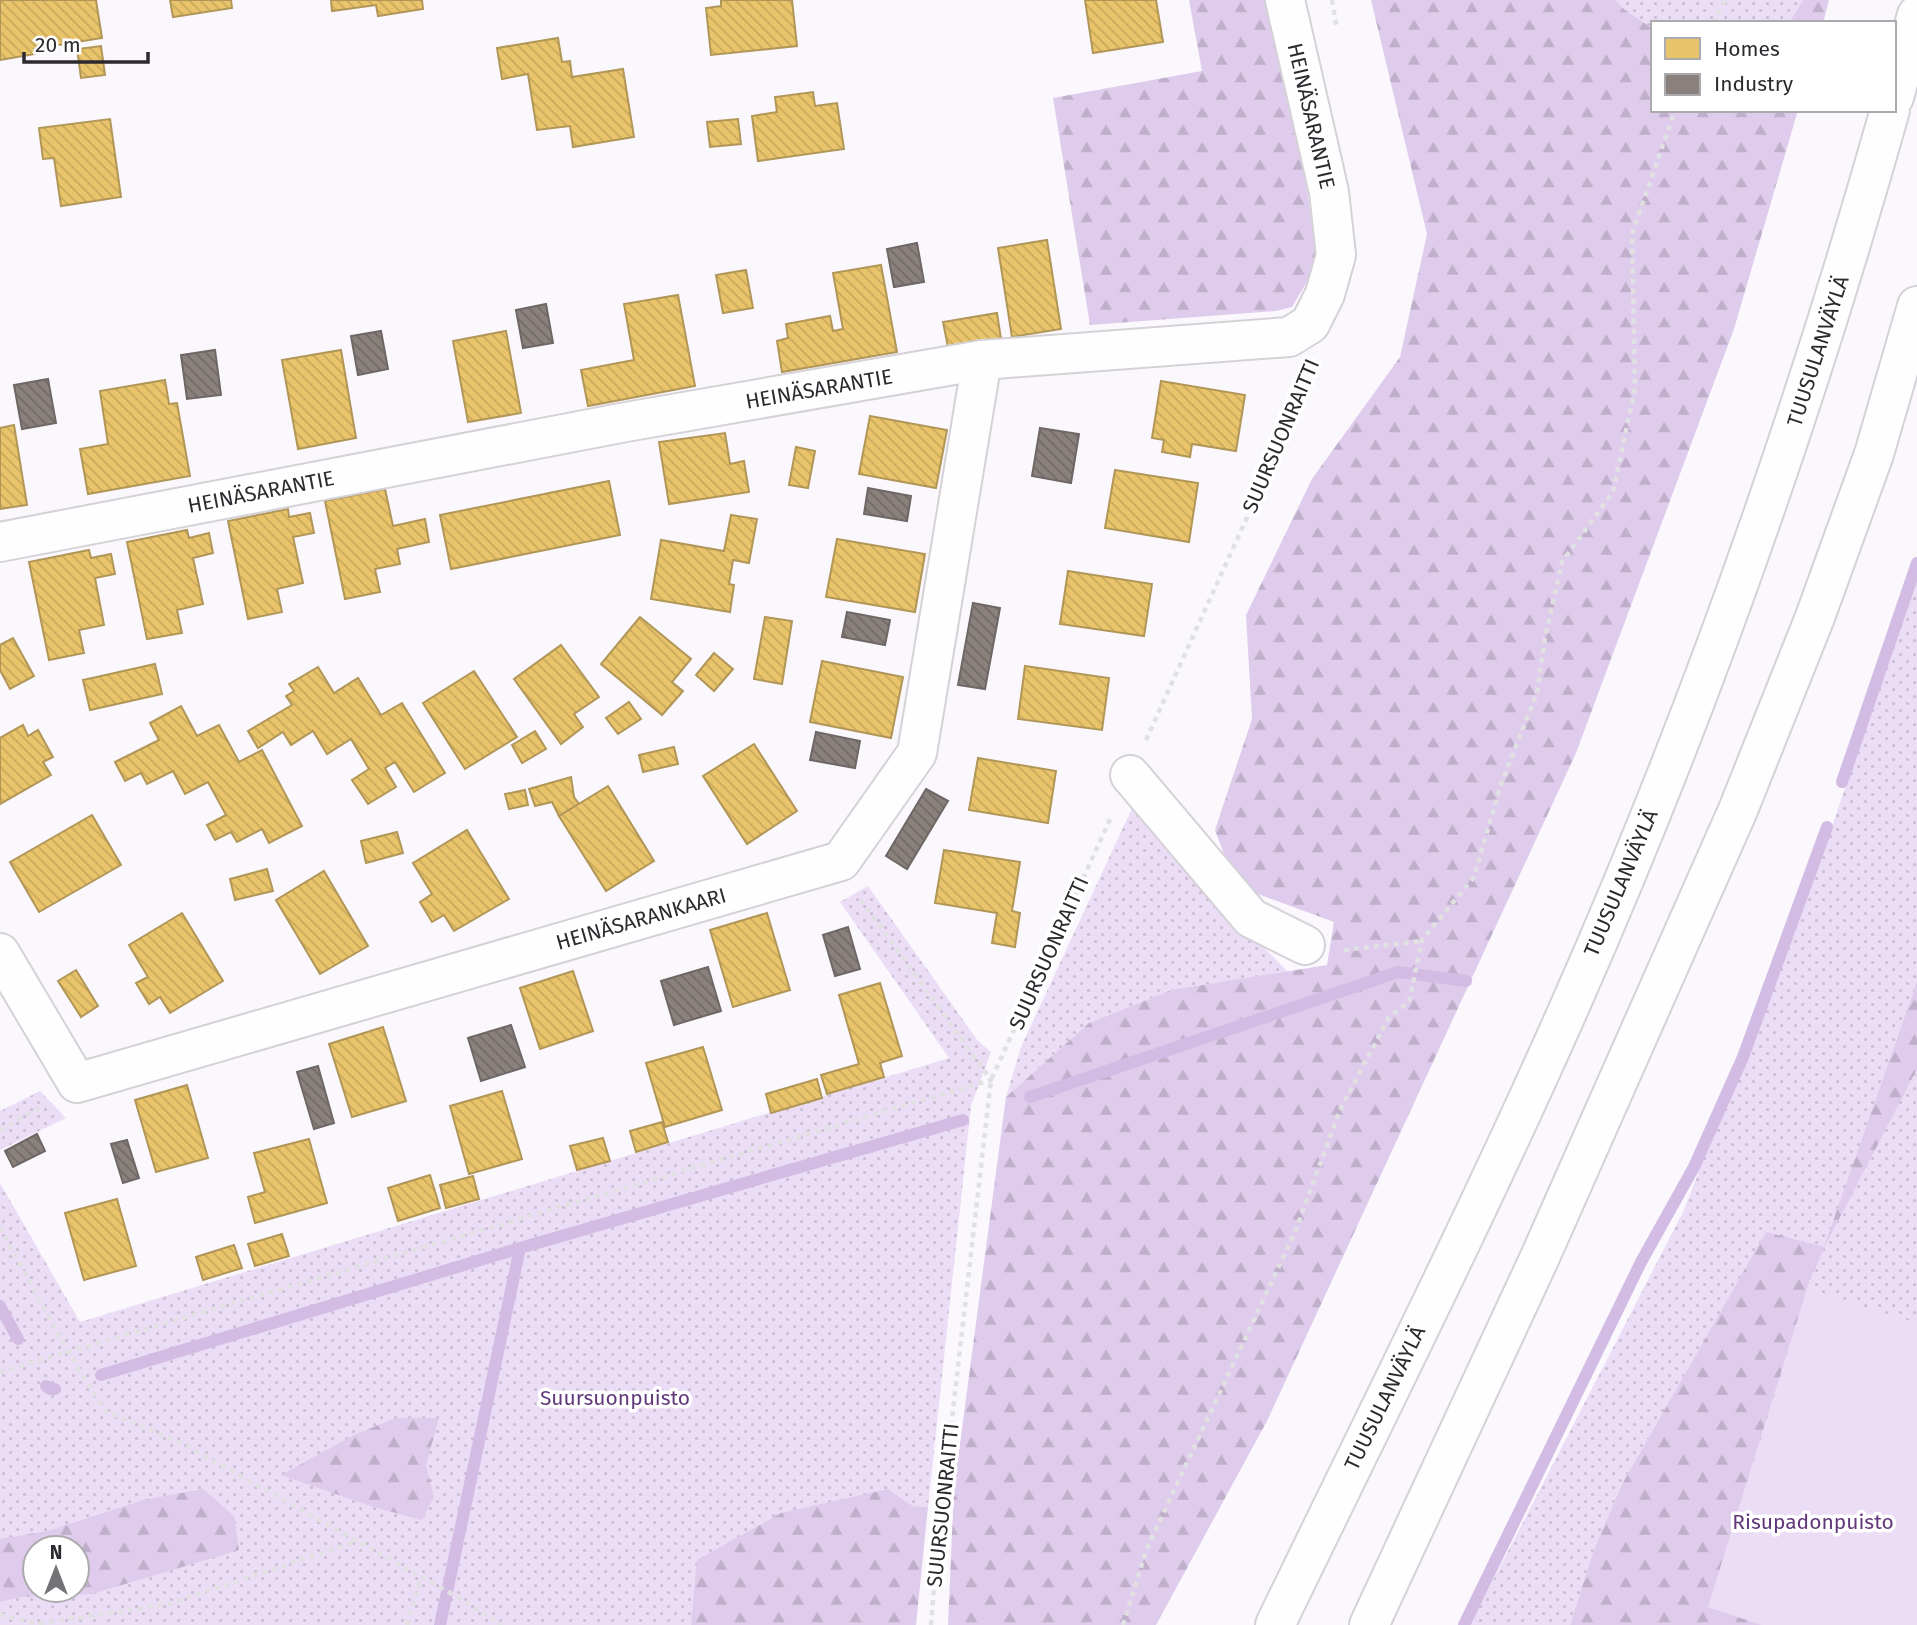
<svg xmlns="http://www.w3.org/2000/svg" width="1917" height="1625" viewBox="0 0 1917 1625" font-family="'Fira Sans',sans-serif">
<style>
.grass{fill:url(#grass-dots);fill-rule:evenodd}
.forest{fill:url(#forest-firs);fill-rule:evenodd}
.pitch{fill:#ecddf6}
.homes{fill:url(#homes-back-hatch);stroke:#b19658;stroke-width:2}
.industry{fill:url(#industry-back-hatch);stroke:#6e6765;stroke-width:2}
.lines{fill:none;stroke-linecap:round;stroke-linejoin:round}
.stream{stroke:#d3bce3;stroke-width:12}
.minor-casing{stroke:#d5d2d7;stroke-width:42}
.highway-casing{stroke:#d5d2d7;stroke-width:42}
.path{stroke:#e1e0e3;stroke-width:4.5;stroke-dasharray:5 5;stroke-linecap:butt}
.minor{stroke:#fefeff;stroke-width:38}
.highway{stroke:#fefeff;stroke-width:38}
.labels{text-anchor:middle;stroke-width:7;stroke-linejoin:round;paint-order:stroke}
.street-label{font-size:21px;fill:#2d2a2f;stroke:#fff}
.park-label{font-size:21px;fill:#613879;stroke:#fff}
</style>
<defs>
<pattern id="grass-dots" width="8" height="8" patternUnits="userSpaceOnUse" patternTransform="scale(1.75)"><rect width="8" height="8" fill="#ecddf6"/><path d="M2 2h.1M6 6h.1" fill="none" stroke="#cbbed3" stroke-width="1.8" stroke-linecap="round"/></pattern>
<pattern id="forest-firs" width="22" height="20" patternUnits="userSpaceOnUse" patternTransform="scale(1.75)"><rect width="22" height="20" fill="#dfccec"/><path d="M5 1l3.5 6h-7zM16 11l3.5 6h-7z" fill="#c0afcb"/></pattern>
<pattern id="homes-back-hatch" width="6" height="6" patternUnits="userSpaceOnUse" patternTransform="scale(1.75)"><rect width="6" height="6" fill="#e9c46a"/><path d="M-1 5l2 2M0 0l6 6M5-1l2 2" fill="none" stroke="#c8a95c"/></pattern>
<pattern id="industry-back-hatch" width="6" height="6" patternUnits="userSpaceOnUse" patternTransform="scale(1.75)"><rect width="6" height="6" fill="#8a817c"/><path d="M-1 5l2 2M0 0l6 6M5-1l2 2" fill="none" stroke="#716a66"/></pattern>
</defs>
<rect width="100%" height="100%" fill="#faf7fd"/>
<!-- grass -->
<g class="grass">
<polygon points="1616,0 1803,0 1789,23 1653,23 1653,29 1624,9"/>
<polygon points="1917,570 1917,1625 1655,1625 1823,1248 1766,1233 1621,1486 1593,1552 1570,1625 1470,1625 1684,1210 1836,815"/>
<polygon points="1134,804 1220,902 1288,972 1171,990 1089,1023 1006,1097 1021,1047"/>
<path d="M868,886l110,155 13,11 -20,54 -43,401 -15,-1 -25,-17 -116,136h-772v-442l80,139 869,-264 -109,-156zM35,1548h42v42h-42z"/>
<polygon points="40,1091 66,1118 0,1150 0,1111"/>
</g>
<!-- forest -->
<g class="forest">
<polygon points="1189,0 1278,0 1316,249 1313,272 1292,307 1276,311 1090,325 1053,98 1202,71"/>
<polygon points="1371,0 1616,0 1624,9 1653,29 1653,110 1798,110 1734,329 1576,753 1267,1421 1156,1625 948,1625 954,1489 1006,1097 1089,1023 1171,990 1327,965 1334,922 1236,886 1215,830 1252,719 1246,615 1312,479 1400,357 1427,234"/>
<polygon points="1803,0 1829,0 1823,23 1789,23"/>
<polygon points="1917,982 1917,1069 1824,1248 1810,1279 1708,1607 1762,1625 1570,1625 1593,1552 1621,1486 1766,1232 1824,1247"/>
<polygon points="395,1418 439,1418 426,1465 434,1497 422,1520 373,1507 281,1475 352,1436"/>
<path d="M203,1489l31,27 5,34 -147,44 -71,3 -21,5v-63l48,-8 95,-31zM35,1548h42v42h-42z"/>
<polygon points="888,1489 913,1506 928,1507 916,1625 691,1625 697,1560 781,1513"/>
</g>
<!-- pitch -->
<polygon class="pitch" points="1808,1290 1917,1323 1917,1625 1762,1625 1708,1607"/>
<!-- homes -->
<g class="homes">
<polygon points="0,0 96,0 102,38 34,49 35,54 0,60"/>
<polygon points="170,0 231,0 232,8 173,17"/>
<polygon points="331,0 422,0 423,9 378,16 376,5 332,11"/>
<polygon points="721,0 792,0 797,46 711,55 706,8 721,6"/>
<polygon points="1085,0 1156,0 1163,42 1093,53"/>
<polygon points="558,38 562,62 570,61 572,77 623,69 634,137 573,147 570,126 537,130 528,74 502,79 497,48"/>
<polygon points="101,46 105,75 81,78 77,49"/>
<polygon points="813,92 815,106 837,103 844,149 758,161 752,116 777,112 775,97"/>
<polygon points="110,119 121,197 61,206 54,158 43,159 39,128"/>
<polygon points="738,119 741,144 710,147 707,122"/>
<polygon points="1047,240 1061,329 1012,337 998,248"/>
<polygon points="881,265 897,352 782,372 777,341 788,338 786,324 830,316 833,331 843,329 833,273"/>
<polygon points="746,270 753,308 723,313 716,275"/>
<polygon points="678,295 695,386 588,406 581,370 634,360 624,304"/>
<polygon points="997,313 1001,339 948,347 943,322"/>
<polygon points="506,331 521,413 468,422 453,341"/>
<polygon points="341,350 356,438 298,449 282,360"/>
<polygon points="165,380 169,404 177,403 190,476 88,494 80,449 108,444 100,391"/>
<polygon points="1161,381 1245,395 1236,451 1192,444 1190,457 1162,452 1164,440 1152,438"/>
<polygon points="870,416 947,430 936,488 859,474"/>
<polygon points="14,425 27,505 0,509 0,428"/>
<polygon points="725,433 730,464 744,461 749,492 669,504 659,442"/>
<polygon points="796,447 815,451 808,488 789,485"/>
<polygon points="1115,470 1198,483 1189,542 1105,528"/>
<polygon points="609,481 620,535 451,569 440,515"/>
<polygon points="385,489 393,526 425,519 429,542 397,549 400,564 375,569 380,592 345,599 325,501"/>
<polygon points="288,509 289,517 310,513 314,533 293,537 303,583 277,589 282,612 248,619 228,521"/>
<polygon points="731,515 757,519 749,563 733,560 729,584 734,585 730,612 651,599 661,540 724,551"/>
<polygon points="187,530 189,538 209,533 213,553 193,558 203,604 177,610 182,633 147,639 127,542"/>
<polygon points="837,539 925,554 915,612 826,597"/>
<polygon points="89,550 91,558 111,554 115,574 95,578 104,625 79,630 84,653 49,660 29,562"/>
<polygon points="1068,571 1152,584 1144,636 1060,624"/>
<polygon points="640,617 691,659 672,682 683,691 662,715 601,664"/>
<polygon points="765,617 792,621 782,684 754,679"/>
<polygon points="13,638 34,676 10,689 0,670 0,645"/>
<polygon points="561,645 599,697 574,714 583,727 561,744 514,679"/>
<polygon points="714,653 733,669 714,691 696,675"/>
<polygon points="822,661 903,677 891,738 810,722"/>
<polygon points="155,664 162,694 90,710 83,680"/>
<polygon points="1025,666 1109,678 1102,730 1018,719"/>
<polygon points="318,667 334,693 358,678 381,715 402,703 445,773 414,792 395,762 385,768 396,787 368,804 352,780 369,769 351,739 327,754 313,731 291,745 283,732 258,748 248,731 292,705 286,696 294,691 289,684"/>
<polygon points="474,671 517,737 465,769 423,703"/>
<polygon points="629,702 641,719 618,734 606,718"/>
<polygon points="181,706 197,736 219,725 239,762 262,750 302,826 269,843 262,829 237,842 231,832 215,840 207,825 226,815 208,782 185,794 173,771 147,784 141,773 125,781 115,762 159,740 150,723"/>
<polygon points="23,725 28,736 38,730 53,757 43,762 51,775 0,804 0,738"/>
<polygon points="535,731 546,749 522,763 512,745"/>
<polygon points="754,744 797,811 747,844 703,776"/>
<polygon points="674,747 678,764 643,772 639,755"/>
<polygon points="978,758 1056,771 1048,823 969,810"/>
<polygon points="571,777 574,797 579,804 559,816 552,802 535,806 529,789"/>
<polygon points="608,786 654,861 606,891 559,816"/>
<polygon points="525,790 528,805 509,809 505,794"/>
<polygon points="92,815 121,865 39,912 10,862"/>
<polygon points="467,830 509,899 454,931 444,915 432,922 420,902 432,894 413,863"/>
<polygon points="397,832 403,853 366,863 361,841"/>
<polygon points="944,850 1020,862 1012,911 1020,913 1015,947 992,943 997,913 935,903"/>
<polygon points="267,869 273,891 235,900 230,879"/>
<polygon points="324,871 368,946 320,974 276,900"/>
<polygon points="182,913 223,981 170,1013 160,997 149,1004 136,983 148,977 129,945"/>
<polygon points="767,913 790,990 733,1007 710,930"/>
<polygon points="76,970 98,1006 81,1017 58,981"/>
<polygon points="573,971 593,1031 540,1049 520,988"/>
<polygon points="880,983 902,1056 880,1063 884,1077 827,1094 821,1075 859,1064 839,995"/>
<polygon points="383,1027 406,1101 352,1117 329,1044"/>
<polygon points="703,1047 722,1110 665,1127 646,1063"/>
<polygon points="817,1079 822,1098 771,1113 766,1094"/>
<polygon points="187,1085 208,1158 156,1172 135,1100"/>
<polygon points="502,1091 522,1159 469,1174 450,1106"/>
<polygon points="662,1122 668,1142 636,1152 630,1131"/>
<polygon points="603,1138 610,1161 577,1170 570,1146"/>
<polygon points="309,1139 327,1203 255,1223 248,1197 265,1192 254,1153"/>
<polygon points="430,1175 440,1208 398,1221 388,1188"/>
<polygon points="473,1176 479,1199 446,1208 440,1185"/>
<polygon points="117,1199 136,1266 84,1280 65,1213"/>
<polygon points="282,1234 289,1256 255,1266 248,1244"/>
<polygon points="234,1245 242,1268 203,1280 196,1257"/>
</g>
<!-- industry -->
<g class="industry">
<polygon points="917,243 924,282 894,287 887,249"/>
<polygon points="546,304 553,343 523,348 516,310"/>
<polygon points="381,331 388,369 358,375 351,336"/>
<polygon points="215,350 221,395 187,399 181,355"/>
<polygon points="48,379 56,423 22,429 14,385"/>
<polygon points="1040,428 1079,434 1071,483 1032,476"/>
<polygon points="868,488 911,496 907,521 864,514"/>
<polygon points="973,603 1000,608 985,689 958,685"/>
<polygon points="847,612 890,620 885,645 842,637"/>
<polygon points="816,732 860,741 855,768 810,760"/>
<polygon points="926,789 948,801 907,869 886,856"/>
<polygon points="848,927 860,969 835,976 823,935"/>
<polygon points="708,967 721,1011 674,1025 661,981"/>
<polygon points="511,1025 525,1067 481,1081 468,1038"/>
<polygon points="318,1066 334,1123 314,1129 297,1072"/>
<polygon points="37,1134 45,1151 13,1167 5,1151"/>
<polygon points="127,1140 139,1178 123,1183 111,1144"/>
</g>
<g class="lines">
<!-- stream -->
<g class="stream">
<polyline points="1842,782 1917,563"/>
<polyline points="1030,1097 1398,972 1466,981"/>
<polyline points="0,1306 18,1339"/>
<polyline points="101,1375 520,1248"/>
<polyline points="46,1386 50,1389 55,1389"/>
<polyline points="440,1625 520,1248 963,1120"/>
<polyline points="1464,1625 1641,1262 1694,1167 1743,1057 1827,827"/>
</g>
<!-- minor casing -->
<g class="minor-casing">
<g id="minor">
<polyline points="0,542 626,422 982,360 1289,337 1310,324 1325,294 1336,255 1329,192 1285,0"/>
<polyline points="1130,775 1251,918 1305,945"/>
<polyline points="0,953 77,1083 841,861 917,753 982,360"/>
</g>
</g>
<!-- highway casing -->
<g class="highway-casing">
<g id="highway">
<polyline points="1894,97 1917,15"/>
<path d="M1275,1625c99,-205 202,-409 294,-617 128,-289 235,-593 321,-898"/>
<polyline points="1369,1625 1540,1257 1738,810 1815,617 1874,454 1917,306"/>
</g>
</g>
<!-- path -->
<g class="path">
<polyline points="1332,0 1337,29"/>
<polyline points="1714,23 1725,0"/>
<polyline points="1146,740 1313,372"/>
<polyline points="1344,950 1422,941"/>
<polyline points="0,1130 45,1105"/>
<polyline points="0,1227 68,1352 105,1411 185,1445 461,1599 502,1625"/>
<polyline points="0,1372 991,1080 859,897"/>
<polyline points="0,1615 38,1624 168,1604 358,1541"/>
<polyline points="407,1625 421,1577"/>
<polyline points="931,1625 937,1549 991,1080 1112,815"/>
<polyline points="1123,1625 1147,1548 1295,1232 1340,1110 1389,1017 1409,1002 1422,940 1474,877 1501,784 1537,693 1545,638 1562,562 1613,492 1635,388 1632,234 1675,110"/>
</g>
<!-- minor -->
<use href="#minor" class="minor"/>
<!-- highway -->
<use href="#highway" class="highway"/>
</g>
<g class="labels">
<!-- street labels -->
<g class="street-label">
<text transform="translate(1311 116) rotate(77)" y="7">HEINÄSARANTIE</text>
<text transform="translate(1818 351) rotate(-72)" y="7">TUUSULANVÄYLÄ</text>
<text transform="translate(819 389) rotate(-10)" y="7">HEINÄSARANTIE</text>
<text transform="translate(1281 436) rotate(-67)" y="7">SUURSUONRAITTI</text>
<text transform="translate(261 492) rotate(-11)" y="7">HEINÄSARANTIE</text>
<text transform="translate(1621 883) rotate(-67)" y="7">TUUSULANVÄYLÄ</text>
<text transform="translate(641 919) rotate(-16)" y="7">HEINÄSARANKAARI</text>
<text transform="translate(1049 953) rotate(-66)" y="7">SUURSUONRAITTI</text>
<text transform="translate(1385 1398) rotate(-64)" y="7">TUUSULANVÄYLÄ</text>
<text transform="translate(943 1505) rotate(-84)" y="7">SUURSUONRAITTI</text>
</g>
<!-- park labels -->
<g class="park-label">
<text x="615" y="1405">Suursuonpuisto</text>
<text x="1813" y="1529">Risupadonpuisto</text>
</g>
</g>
<!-- legend -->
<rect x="1651" y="21" width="245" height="91" fill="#ffffff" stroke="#abaaac" stroke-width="2"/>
<rect x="1665" y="38" width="35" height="21" fill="#e9c46a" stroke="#abaaac" stroke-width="2"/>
<text x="1714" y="56" font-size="21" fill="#2d2a2f">Homes</text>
<rect x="1665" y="74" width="35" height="21" fill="#8a817c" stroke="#abaaac" stroke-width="2"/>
<text x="1714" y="91" font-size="21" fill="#2d2a2f">Industry</text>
<!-- north arrow -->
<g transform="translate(56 1569)"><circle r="33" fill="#ffffff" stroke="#abaaac" stroke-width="2"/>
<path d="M0-5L12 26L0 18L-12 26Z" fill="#757277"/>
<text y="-10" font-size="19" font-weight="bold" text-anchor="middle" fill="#2d2a2f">N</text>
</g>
<!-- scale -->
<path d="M24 52v10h124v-10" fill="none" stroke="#2d2a2f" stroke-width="3.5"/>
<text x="35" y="52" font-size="21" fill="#2d2a2f" stroke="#ffffff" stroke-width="5" paint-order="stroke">20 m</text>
</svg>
